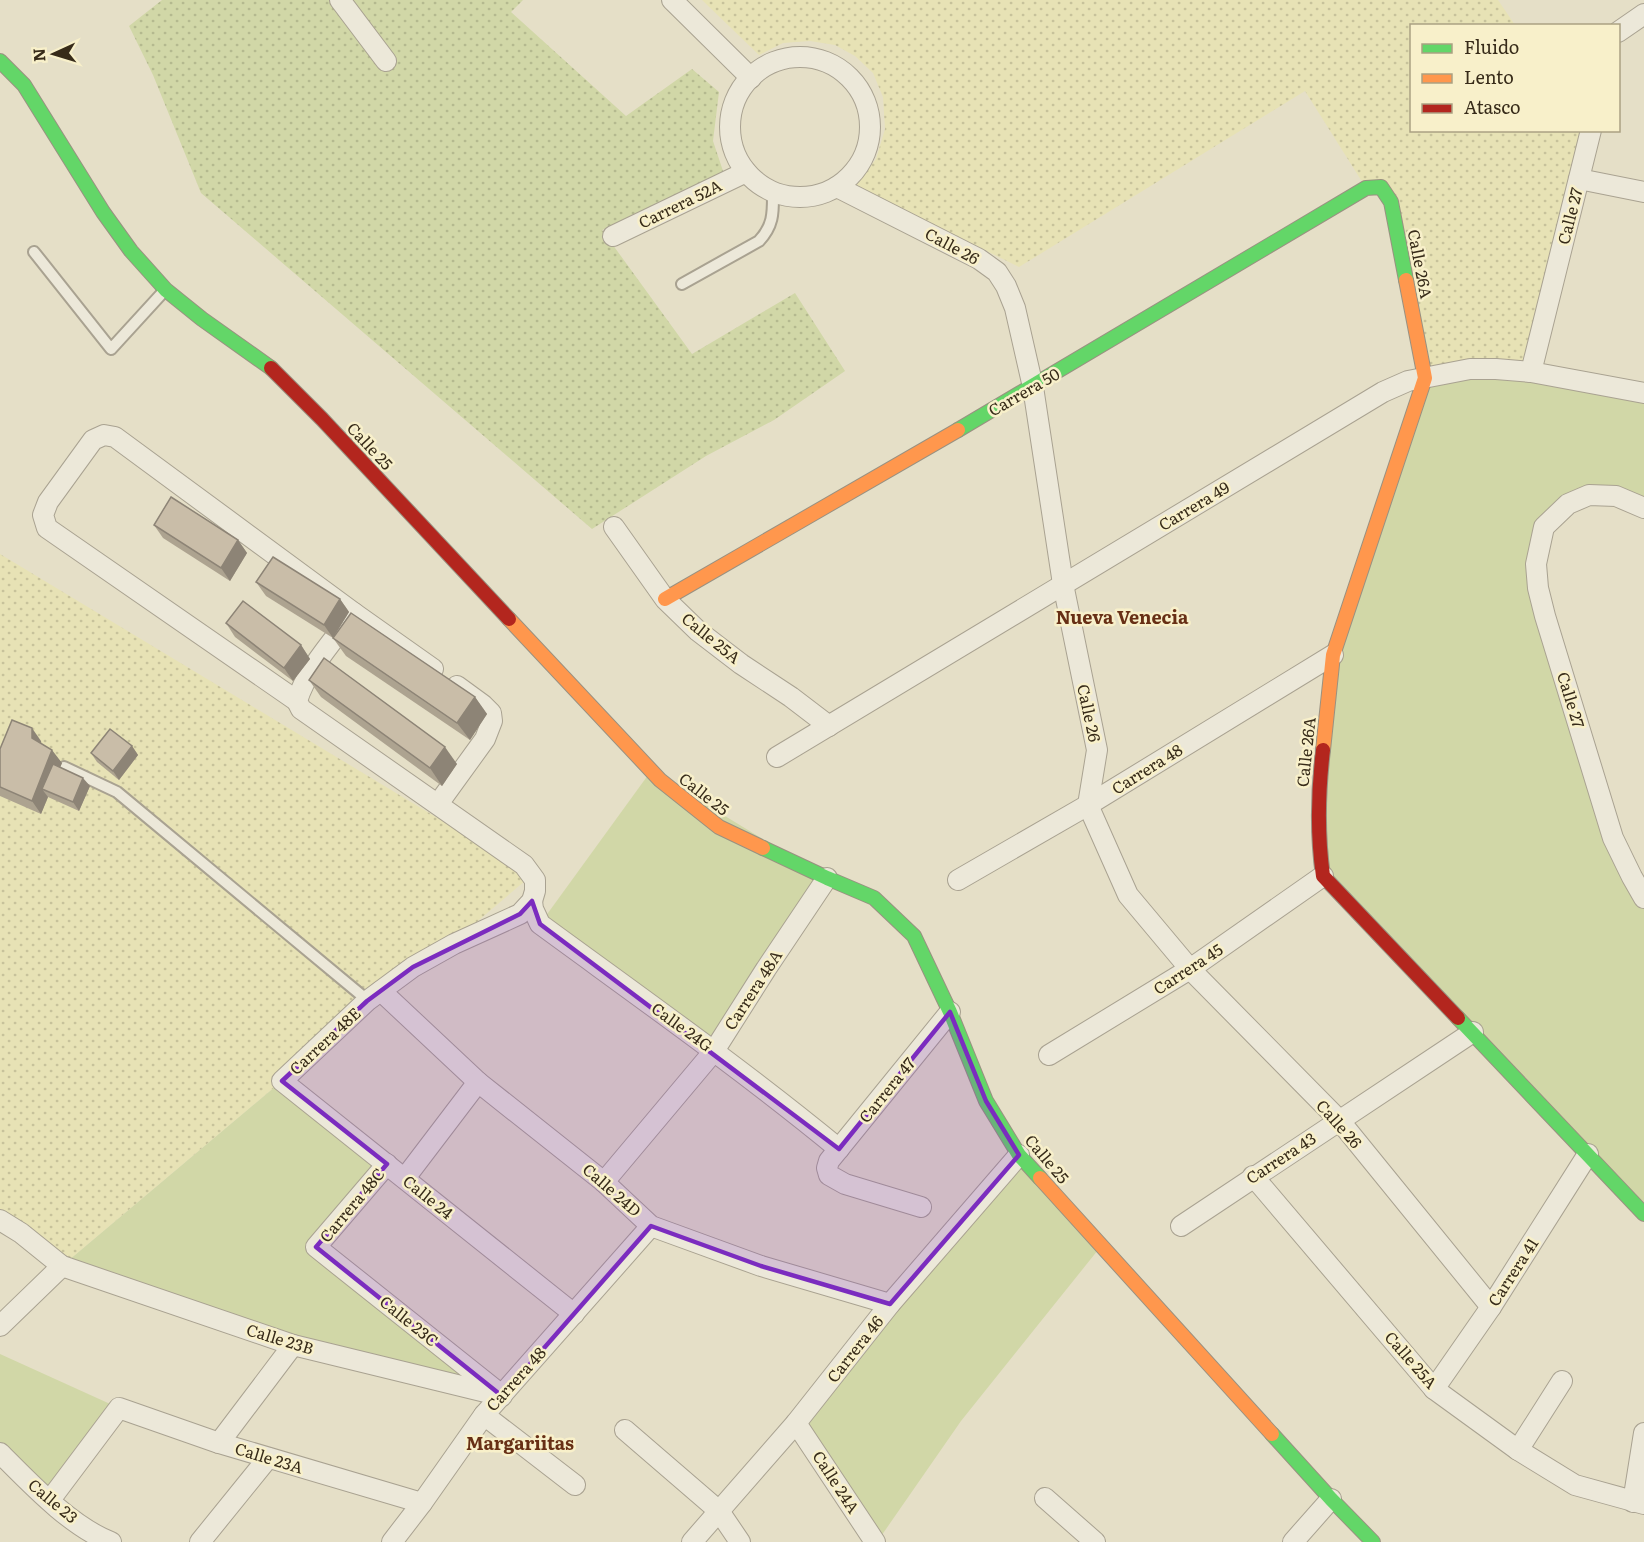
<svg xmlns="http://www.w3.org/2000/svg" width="1644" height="1542" viewBox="0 0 1644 1542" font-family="Literata,serif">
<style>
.farmland{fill:url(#farmland-dots)}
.grass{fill:url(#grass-dots)}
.park{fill:#d1d7a7}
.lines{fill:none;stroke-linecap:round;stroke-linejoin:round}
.lane-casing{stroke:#a9a291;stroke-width:14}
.street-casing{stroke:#a9a291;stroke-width:22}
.fast-casing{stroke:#999181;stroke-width:16}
.slow-casing{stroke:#999181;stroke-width:16}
.jam-casing{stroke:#999181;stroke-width:16}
.lane{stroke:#ece8d9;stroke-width:10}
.street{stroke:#ece8d9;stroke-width:20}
.fast{stroke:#63d668;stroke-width:14}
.slow{stroke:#ff974d;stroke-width:14}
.jam{stroke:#b3261e;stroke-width:14}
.wall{fill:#ada390}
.shaded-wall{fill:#8d8476}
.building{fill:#c9bda8;stroke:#8d8476;stroke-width:1.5}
.marked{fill:#7b2cbf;fill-opacity:0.2;stroke:#7b2cbf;stroke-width:4.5;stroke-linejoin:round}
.labels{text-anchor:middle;stroke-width:5;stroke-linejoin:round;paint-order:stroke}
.street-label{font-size:16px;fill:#372b19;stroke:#f8f0ca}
.neighbourhood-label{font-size:18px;font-weight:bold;fill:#672f15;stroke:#f8f0ca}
</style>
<defs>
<pattern id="farmland-dots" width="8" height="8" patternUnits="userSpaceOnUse" patternTransform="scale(1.5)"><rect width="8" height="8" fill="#e7e2b5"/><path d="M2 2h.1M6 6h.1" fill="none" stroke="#c7c29b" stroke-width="1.8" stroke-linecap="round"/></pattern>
<pattern id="grass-dots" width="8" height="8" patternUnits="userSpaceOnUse" patternTransform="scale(1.5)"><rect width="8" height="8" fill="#d1d7a7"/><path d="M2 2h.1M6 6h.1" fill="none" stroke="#b4b98f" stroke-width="1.8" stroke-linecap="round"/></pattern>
</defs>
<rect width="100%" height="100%" fill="#e5dfc7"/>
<!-- farmland -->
<g class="farmland">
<polygon points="702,0 1498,0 1515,25 1412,26 1412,130 1590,131 1531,372 1425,378 1391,202 1366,188 1305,91 1019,267 855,186 876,159 885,129 883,97 873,73 855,56 835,45 810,41 783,43 759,55"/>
<polygon points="0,554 532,875 466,931 282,1081 62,1266 0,1222"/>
</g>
<!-- grass -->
<polygon class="grass" points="162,0 523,0 511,12 626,116 692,69 719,92 713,141 725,177 602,230 692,354 795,293 845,371 774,420 706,456 592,529 201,193 153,75 129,26"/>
<!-- park -->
<g class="park">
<polygon points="1470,369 1644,393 1644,508 1616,496 1568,504 1536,564 1613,838 1644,896 1644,1214 1323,876 1333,655 1425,378"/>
<polygon points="651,771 827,878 714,1051 540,924"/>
<polygon points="282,1081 387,1164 316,1247 502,1396 285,1342 62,1266"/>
<polygon points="1019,1155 1102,1245 961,1421 877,1542 796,1423"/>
<polygon points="0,1354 119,1408 50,1500 0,1452"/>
</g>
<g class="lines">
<!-- lane casing -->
<g class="lane-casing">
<g id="lane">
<polyline points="34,252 111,349 165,290"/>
<path d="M682,284l77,-43c15,-16 14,-29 14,-49"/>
<polyline points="64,767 117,792 360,994 367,1001"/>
</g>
</g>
<!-- street casing -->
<g class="street-casing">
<g id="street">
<polyline points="340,0 386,61"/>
<polyline points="672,0 751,78"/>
<polyline points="1618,32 1644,14"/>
<circle cx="800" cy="127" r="70"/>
<polyline points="1579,179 1644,192"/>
<polyline points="837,187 979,259 997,272 1006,286 1015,308 1033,387 1063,584 1097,750 1088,805 1128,895 1190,969 1339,1120 1491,1307"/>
<polyline points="613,236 746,172"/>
<polyline points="1531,372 1591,130"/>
<polyline points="1644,508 1616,496 1589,495 1568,504 1544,527 1536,564 1538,588 1545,616 1613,838 1632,877 1644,898"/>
<polyline points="614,527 665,599 698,631 741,664 791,697 829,726"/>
<path d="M354,613c-20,27 -48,57 -57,88l4,8 223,156 11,15v11l-3,10 -12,13 -66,30 -41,23 -46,34 -85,80 292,233"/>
<polyline points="297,701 47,528 43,515 48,502 93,440 104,435 115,437 354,613 433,669"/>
<polyline points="777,757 1383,392 1408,381 1470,369 1496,369 1531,372 1644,393"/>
<polyline points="438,804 485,739 492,721 491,713 483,705 457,686"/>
<polyline points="958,880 1088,805 1333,655"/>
<path d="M532,901l1,8 7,15c101,74 203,146 299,225"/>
<polyline points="381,991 478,1082 604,1182 651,1226 761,1266 890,1304"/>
<polyline points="1049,1055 1190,969 1323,876"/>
<polyline points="387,1164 316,1247 498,1392"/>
<polyline points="1253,1176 1434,1389 1518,1450 1575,1485 1644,1504"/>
<polyline points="405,1178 478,1082"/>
<polyline points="604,1182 714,1051 766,969 827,878"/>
<polyline points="921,1207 845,1184 829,1175 827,1168 829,1161 950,1012"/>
<polyline points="0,1220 21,1233 62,1266 293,1345 502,1396"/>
<polyline points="1181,1226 1473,1032"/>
<polyline points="0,1326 62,1266"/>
<polyline points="1434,1389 1491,1307 1588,1154"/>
<polyline points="484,1415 575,1485"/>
<polyline points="796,1423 875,1542"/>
<polyline points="625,1430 719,1511 740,1542"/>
<polyline points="219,1443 293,1345"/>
<polyline points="1518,1450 1562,1381"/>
<path d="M0,1453c30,30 71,74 111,89"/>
<polyline points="1045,1498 1095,1542"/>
<polyline points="50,1500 119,1408 219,1443 422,1503"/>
<polyline points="1633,1502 1644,1433"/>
<polyline points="200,1542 268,1458"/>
<polyline points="392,1542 422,1503 484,1415 651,1226"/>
<polyline points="692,1542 796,1423 890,1304 1019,1155"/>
<polyline points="1293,1542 1331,1499"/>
</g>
</g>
<!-- fast casing -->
<g class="fast-casing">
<g id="fast">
<polyline points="0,61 24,85 103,212 131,251 166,290 202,319 271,368"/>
<polyline points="958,430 1366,188 1381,187 1391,202 1406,280"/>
<polyline points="763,848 827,878 874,898 914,936 950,1012 986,1101 1019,1155 1040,1178"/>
<polyline points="1458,1018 1644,1214"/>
<polyline points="1272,1434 1331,1499 1373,1542"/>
</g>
</g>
<!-- slow casing -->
<g class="slow-casing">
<g id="slow">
<polyline points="665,599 958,430"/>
<polyline points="509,619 660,780 719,827 763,848"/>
<polyline points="1323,750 1333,655 1425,378 1406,280"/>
<polyline points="1040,1178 1272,1434"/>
</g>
</g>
<!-- jam casing -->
<g class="jam-casing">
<g id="jam">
<polyline points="271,368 322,419 509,619"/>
<path d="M1323,750c-5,42 -6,84 0,126l135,142"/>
</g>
</g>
<!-- lane -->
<use href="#lane" class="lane"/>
<!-- street -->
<use href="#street" class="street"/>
<!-- fast -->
<use href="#fast" class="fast"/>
<!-- slow -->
<use href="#slow" class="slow"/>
<!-- jam -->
<use href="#jam" class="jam"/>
</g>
<!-- wall -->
<g class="wall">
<polygon points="154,525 238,540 247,553 230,581 163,538"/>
<polygon points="256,582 340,599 349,612 333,638 266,596"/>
<polygon points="226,623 301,645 310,659 293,681 235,637"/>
<polygon points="333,638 475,697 487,714 470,740 346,656"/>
<polygon points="309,680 457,764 442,786 321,697"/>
<polygon points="41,741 41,744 62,763 60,767 90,786 79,811 48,797 41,814 0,796 0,749"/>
<polygon points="132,746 138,755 119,780 97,762 91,753"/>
</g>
<!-- shaded-wall -->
<g class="shaded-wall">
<polygon points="238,540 247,553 230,581 221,568"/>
<polygon points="340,599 349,612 333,638 324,625"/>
<polygon points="301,645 310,659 293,681 284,668"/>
<polygon points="475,697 487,714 470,740 457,723"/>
<polygon points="32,728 41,741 42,751 32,738"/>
<polygon points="132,746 138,755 119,780 113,771"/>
<polygon points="445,747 457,764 442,786 430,768"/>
<polygon points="52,750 62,763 50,792 42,789 48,797 41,814 32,801"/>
<polygon points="83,778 90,786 79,811 73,802"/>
</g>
<!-- building -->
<g class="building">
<polygon points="171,497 238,540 221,568 154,525"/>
<polygon points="273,557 340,599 324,625 256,582"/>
<polygon points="243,601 301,645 284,668 226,623"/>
<polygon points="351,613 475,697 457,723 333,638"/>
<polygon points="324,658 445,747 430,768 309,680"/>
<polygon points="12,720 32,728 32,738 52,750 32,801 0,787 0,749"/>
<polygon points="110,729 132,746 113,771 91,753"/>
<polygon points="53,764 83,778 73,802 42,789"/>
</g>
<!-- marked area -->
<path class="marked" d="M532,901l8,23 299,225 111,-137 36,89 33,54 -129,149 -129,-38 -110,-40 -149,170 -186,-149 71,-83 -105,-83 85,-80 46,-34 107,-53z"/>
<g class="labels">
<!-- street labels -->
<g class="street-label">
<text transform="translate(680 204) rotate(-26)" y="6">Carrera 52A</text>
<text transform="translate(1570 216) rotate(-76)" y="6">Calle 27</text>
<text transform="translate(952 246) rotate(28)" y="6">Calle 26</text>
<text transform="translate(1420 264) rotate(79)" y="6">Calle 26A</text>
<text transform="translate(1024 392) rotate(-30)" y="6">Carrera 50</text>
<text transform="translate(370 446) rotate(47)" y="6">Calle 25</text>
<text transform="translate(1194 506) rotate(-31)" y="6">Carrera 49</text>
<text transform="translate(711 638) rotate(39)" y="6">Calle 25A</text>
<text transform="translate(1571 700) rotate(73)" y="6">Calle 27</text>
<text transform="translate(1089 713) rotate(78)" y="6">Calle 26</text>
<text transform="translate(1306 752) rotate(-84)" y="6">Calle 26A</text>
<text transform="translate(1147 769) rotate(-32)" y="6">Carrera 48</text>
<text transform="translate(704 794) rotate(38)" y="6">Calle 25</text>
<text transform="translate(1188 969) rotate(-33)" y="6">Carrera 45</text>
<text transform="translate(753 990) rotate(-57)" y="6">Carrera 48A</text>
<text transform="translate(682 1027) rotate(36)" y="6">Calle 24G</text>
<text transform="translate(325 1041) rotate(-43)" y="6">Carrera 48E</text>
<text transform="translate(887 1090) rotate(-51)" y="6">Carrera 47</text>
<text transform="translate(1339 1124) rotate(48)" y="6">Calle 26</text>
<text transform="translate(1281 1158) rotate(-33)" y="6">Carrera 43</text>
<text transform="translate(1047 1159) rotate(50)" y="6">Calle 25</text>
<text transform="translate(612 1190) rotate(41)" y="6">Calle 24D</text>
<text transform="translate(428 1197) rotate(39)" y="6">Calle 24</text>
<text transform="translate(352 1205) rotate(-50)" y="6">Carrera 48C</text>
<text transform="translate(1513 1272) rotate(-57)" y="6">Carrera 41</text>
<text transform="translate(409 1321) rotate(39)" y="6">Calle 23C</text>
<text transform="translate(280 1339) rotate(17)" y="6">Calle 23B</text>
<text transform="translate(855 1349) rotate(-52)" y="6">Carrera 46</text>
<text transform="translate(1411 1360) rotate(49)" y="6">Calle 25A</text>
<text transform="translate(516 1379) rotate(-48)" y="6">Carrera 48</text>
<text transform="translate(269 1458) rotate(17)" y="6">Calle 23A</text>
<text transform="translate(836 1482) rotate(57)" y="6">Calle 24A</text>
<text transform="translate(53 1501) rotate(40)" y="6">Calle 23</text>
</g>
<!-- neighbourhood labels -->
<g class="neighbourhood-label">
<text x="1122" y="624">Nueva Venecia</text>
<text x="520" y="1450">Margariitas</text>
</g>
</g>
<!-- legend -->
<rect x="1410" y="24" width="210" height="108" fill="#f8f0ca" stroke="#aba183" stroke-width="1.5"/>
<rect x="1422" y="44" width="30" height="9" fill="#63d668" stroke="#aba183" stroke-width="1.5"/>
<text x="1464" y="54" font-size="18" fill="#372b19">Fluido</text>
<rect x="1422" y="74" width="30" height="9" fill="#ff974d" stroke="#aba183" stroke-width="1.5"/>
<text x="1464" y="84" font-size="18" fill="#372b19">Lento</text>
<rect x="1422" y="104" width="30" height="9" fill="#b3261e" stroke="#aba183" stroke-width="1.5"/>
<text x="1464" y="114" font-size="18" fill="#372b19">Atasco</text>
<!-- north arrow -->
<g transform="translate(54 54) rotate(266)" stroke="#f8f0ca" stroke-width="4.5" paint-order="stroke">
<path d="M0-4.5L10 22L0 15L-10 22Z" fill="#372b19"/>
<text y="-9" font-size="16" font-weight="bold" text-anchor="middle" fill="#372b19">N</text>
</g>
</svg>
